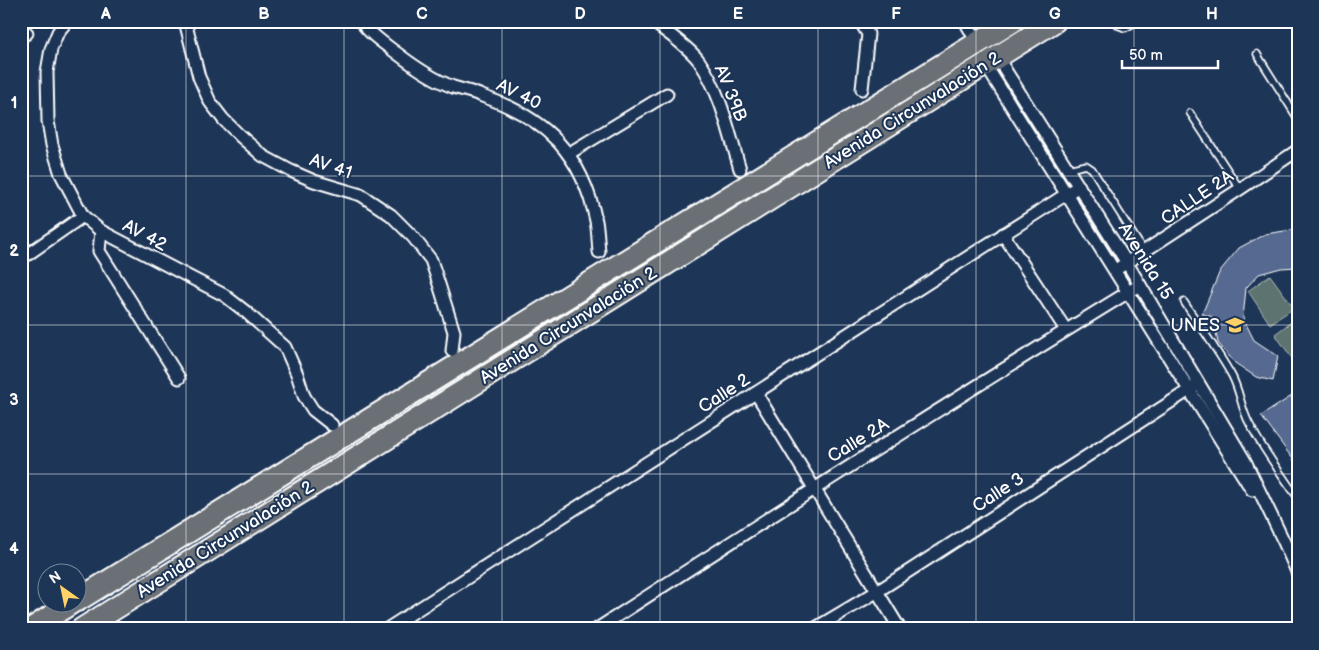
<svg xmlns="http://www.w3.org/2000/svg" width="1319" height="650" viewBox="0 0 1319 650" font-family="'Balsamiq Sans',sans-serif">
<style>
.green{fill:#5c736f;stroke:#aeb9b7}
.building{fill:#566a91;stroke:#fff}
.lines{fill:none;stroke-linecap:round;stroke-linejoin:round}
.lane-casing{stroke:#fff;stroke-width:9}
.street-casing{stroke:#fff;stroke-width:15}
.highway-casing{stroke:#fff;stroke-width:25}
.lane{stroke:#1d3557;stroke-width:5.5}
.street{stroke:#1d3557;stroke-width:11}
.highway{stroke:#6b6f75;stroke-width:21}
.grid{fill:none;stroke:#fff;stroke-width:1;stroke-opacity:0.55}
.labels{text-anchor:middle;stroke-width:4;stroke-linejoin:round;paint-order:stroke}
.street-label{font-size:18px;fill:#fff;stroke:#1d3557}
.poi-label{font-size:18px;fill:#fff;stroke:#1d3557;text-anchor:end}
.neatline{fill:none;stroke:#fff;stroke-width:2}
.grid-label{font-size:16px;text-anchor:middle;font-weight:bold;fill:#fff}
</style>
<rect width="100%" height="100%" fill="#1d3557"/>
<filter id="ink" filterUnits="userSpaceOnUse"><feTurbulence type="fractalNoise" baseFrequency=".02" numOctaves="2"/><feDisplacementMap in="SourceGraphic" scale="10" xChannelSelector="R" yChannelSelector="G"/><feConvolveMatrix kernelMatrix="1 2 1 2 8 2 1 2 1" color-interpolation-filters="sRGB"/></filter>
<g filter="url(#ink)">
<!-- green -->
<g class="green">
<polygon points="1270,275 1294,308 1270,324 1248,291"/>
<polygon points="1298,317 1298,367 1275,334"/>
</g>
<!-- building -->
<g class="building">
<polygon points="1298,229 1298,267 1281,268 1259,274 1246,288 1243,318 1254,340 1278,356 1273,381 1256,377 1235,363 1218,343 1213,317 1202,314 1220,271 1239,248 1265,234"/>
<polygon points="1298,392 1298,466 1261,416"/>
</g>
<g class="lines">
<!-- lane casing -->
<g class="lane-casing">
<g id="lane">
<polyline points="1114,21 1117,25 1125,28 1138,21"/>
<polyline points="1257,54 1298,119"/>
<polyline points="1190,113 1240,189"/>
<polyline points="1068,169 1086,165 1092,169 1145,253"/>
<path d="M1184,302c16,24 34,49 48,74 8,15 9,32 17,47 13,25 30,48 46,71"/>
</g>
</g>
<!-- street casing -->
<g class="street-casing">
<g id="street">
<polyline points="67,21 58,32 51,49 47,72 48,121 52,145 61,174 83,216 101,231 224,295 246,312 285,347 297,374 304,396 313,410 332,425"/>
<polyline points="185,21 199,77 210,102 223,119 239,135 263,156 291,171 314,181 361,195 391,215 413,237 431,260 437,278 454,332 452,351"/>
<path d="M361,21c8,13 25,24 37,33 17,13 34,25 55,33 10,3 20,5 29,9 64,22 100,58 114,125 2,10 2,21 3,31"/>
<path d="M652,21c14,11 37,26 47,40 22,31 30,72 41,108"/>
<polyline points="860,21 868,34 862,89"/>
<polyline points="965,21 979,46"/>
<polyline points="21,37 27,33"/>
<polyline points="993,55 997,57 1127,263 1245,461 1284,542 1298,574"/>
<polyline points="983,61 1252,490"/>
<polyline points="568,154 667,94"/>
<polyline points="101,231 99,251 179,378"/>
<polyline points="1003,234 1066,330"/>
<polyline points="21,259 83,216"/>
<polyline points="1120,267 1240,189 1298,150"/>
<polyline points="756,393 900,629"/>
<polyline points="387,629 1079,186"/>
<path d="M597,629c180,-117 360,-232 543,-344"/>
<polyline points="814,629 878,591 1194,387"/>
</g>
</g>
<!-- highway casing -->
<g class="highway-casing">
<g id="highway">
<polyline points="78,600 1013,21"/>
<polyline points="31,629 73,602"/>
<polyline points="82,629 1055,21"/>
</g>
</g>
<!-- lane -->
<use href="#lane" class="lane"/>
<!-- street -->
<use href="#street" class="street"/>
<!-- highway -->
<use href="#highway" class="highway"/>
</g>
</g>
<!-- grid -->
<path class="grid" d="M186,21v608M344,21v608M502,21v608M660,21v608M818,21v608M976,21v608M1134,21v608M21,176h1277M21,325h1277M21,474h1277"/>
<!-- icons -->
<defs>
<g id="university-bare" transform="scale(1.5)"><path d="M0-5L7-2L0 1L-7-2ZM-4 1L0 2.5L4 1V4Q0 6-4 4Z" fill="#ffd166" stroke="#1d3557" stroke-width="2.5" paint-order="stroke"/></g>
</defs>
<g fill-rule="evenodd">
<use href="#university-bare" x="1235" y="325"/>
</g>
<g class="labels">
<!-- street labels -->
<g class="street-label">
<text transform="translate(731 93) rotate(68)" y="6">AV 39B</text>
<text transform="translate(519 94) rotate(26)" y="6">AV 40</text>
<text transform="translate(912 110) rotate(-32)" y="6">Avenida Circunvalación 2</text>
<text transform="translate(331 166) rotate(19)" y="6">AV 41</text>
<text transform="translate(1197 197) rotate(-34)" y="6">CALLE 2A</text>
<text transform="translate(145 235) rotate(28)" y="6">AV 42</text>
<text transform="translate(1146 261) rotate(58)" y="6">Avenida 15</text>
<text transform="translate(568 325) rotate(-32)" y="6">Avenida Circunvalación 2</text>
<text transform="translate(724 393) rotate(-33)" y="6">Calle 2</text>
<text transform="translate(858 440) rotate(-32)" y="6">Calle 2A</text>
<text transform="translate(998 492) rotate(-33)" y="6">Calle 3</text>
<text transform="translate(225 539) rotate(-32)" y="6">Avenida Circunvalación 2</text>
</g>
<!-- poi labels -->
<g class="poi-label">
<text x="1220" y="331">UNES</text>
</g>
</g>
<!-- margin -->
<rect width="1319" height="650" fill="none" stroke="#1d3557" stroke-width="55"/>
<!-- north arrow -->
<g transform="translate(62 588) rotate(327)"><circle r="24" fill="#1d3557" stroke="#77869a"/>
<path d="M0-4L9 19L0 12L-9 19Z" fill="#ffd166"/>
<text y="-8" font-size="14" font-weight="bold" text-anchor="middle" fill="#ffffff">N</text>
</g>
<!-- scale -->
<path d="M1122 60v8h96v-8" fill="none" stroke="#ffffff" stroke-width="2.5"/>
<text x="1129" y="60" font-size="15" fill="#ffffff" stroke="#1d3557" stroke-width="4" paint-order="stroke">50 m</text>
<rect x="28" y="28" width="1264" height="594" class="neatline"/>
<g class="grid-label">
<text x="106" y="19">A</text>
<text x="264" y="19">B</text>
<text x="422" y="19">C</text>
<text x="580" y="19">D</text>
<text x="738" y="19">E</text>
<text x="896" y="19">F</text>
<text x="1055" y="19">G</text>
<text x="1212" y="19">H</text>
<text x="14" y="108">1</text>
<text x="14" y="256">2</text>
<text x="14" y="405">3</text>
<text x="14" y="554">4</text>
</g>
</svg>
